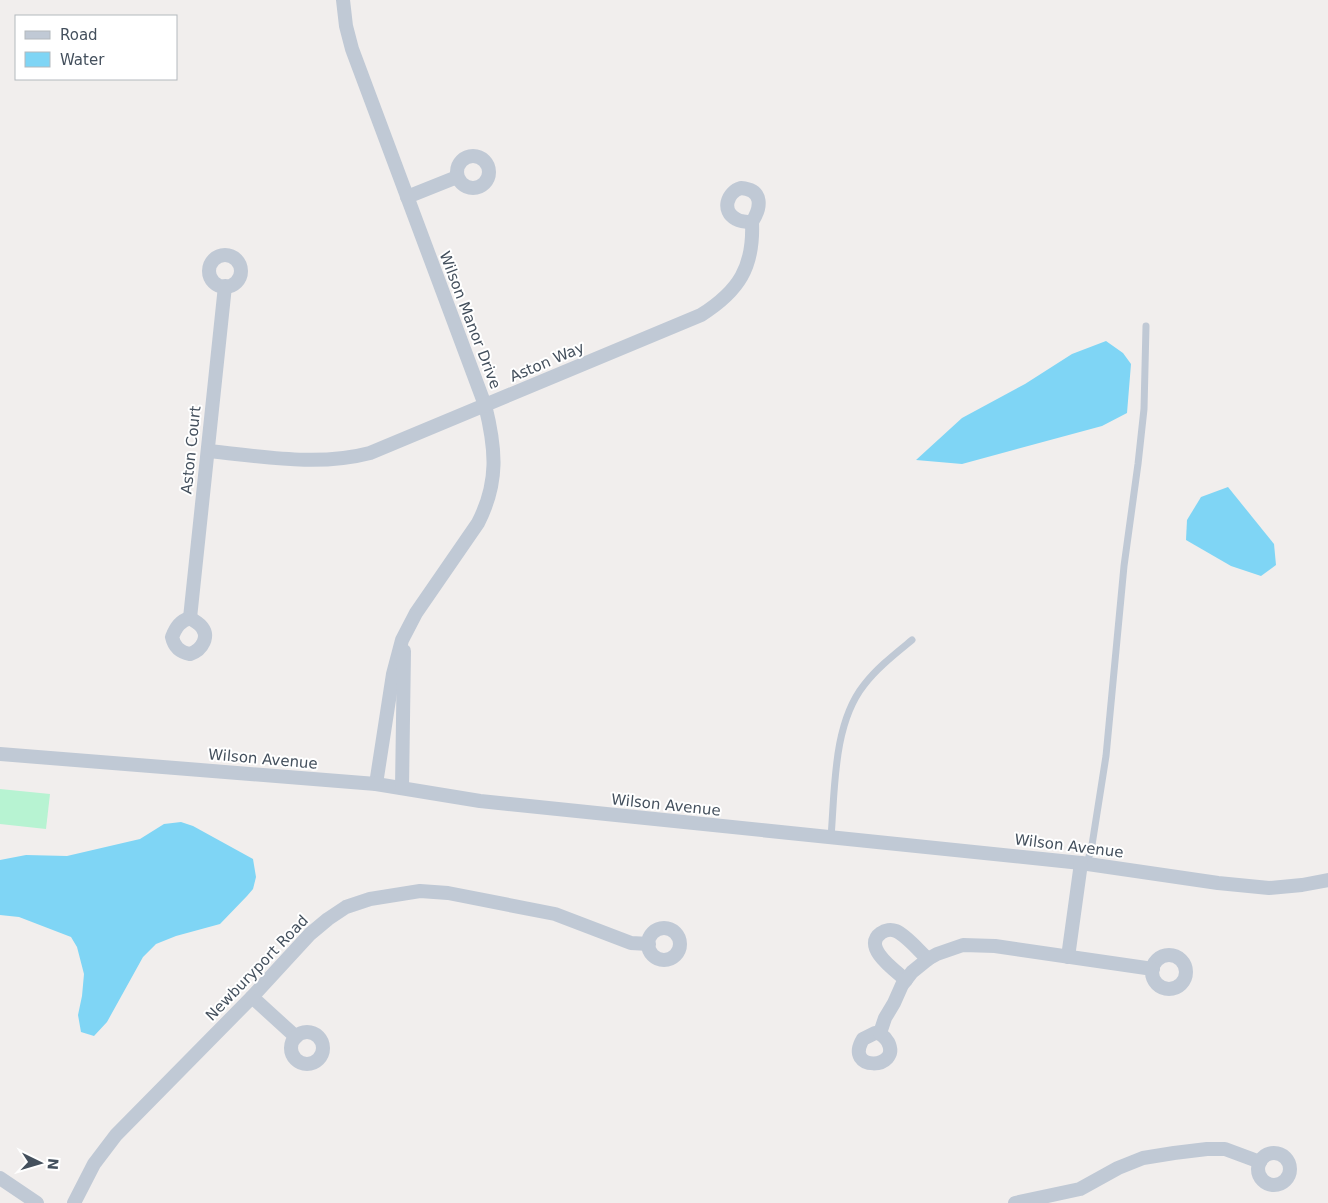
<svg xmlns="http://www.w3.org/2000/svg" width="1328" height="1203" viewBox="0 0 1328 1203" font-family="'DejaVu Sans',sans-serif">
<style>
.green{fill:#b7f3d2}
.water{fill:#7fd5f5}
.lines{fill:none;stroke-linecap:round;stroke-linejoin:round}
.service{stroke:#c0c9d5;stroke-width:7}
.minor{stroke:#c0c9d5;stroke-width:14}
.labels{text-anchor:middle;stroke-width:4;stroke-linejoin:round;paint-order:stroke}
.street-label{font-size:15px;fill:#44505d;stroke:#fff}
</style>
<rect width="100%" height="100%" fill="#f1eeed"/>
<!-- green -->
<polygon class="green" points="0,789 50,794 46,829 0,824"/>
<!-- water -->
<g class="water">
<polygon points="1106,341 1123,353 1131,364 1127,413 1102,426 962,464 916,460 962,418 1025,384 1072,354"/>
<polygon points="1228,487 1274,544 1276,565 1261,576 1231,566 1186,540 1187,520 1201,497"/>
<polygon points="181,822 193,826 253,859 256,877 253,889 247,896 220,924 176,936 156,944 143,957 107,1022 94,1036 81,1032 78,1015 82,996 84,974 77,947 71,937 19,917 0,915 0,860 26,855 67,856 140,839 164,824"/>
</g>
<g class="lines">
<!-- service -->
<g class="service">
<path d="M831,837c4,-48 2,-113 33,-152 13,-17 31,-31 48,-45"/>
<polyline points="1087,864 1092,845 1106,756 1124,566 1138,464 1144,409 1146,326"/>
</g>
<!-- minor -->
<g class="minor">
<path d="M343,0l3,26 6,23 133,356c11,44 14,77 -7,118l-62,90 -14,27 -9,34 -17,110"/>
<circle cx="473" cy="172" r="16"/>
<path d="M741,188c23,2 20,20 11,34 -5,0 -11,0 -16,-3 -15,-8 -9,-27 5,-31z"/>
<polyline points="407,197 457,177"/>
<circle cx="225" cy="271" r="16"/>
<path d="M208,451c53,5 109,16 162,2l331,-138c38,-24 53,-48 51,-93"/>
<polyline points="190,618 225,286"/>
<path d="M190,618c3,2 7,4 10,7 11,11 2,25 -10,29 -11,-2 -16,-8 -18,-17 4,-10 8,-16 18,-19z"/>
<polyline points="0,754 376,784 480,801 1081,863 1218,883 1269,888 1302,885 1328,880"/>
<polyline points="402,788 404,651"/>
<circle cx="664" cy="944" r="16"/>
<circle cx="1169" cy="972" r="17"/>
<polyline points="1068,957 1081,863"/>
<path d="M906,980c-10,-9 -45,-33 -25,-47 4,-3 10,-4 15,-2 10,4 23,20 32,28"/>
<polyline points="252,997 296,1037"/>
<circle cx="307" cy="1048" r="16"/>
<path d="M875,1033c6,0 10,4 13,9 14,28 -45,30 -25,-3z"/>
<polyline points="880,1033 885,1018 894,1003 902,985 912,972 928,959 937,954 963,945 995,946 1153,969"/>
<circle cx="1274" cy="1169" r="16"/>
<polyline points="0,1178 37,1203"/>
<polyline points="74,1203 94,1164 116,1135 252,997 310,934 328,919 346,907 370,899 420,891 448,893 555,914 631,943 649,944"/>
<polyline points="1015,1203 1080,1189 1118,1168 1143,1158 1174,1153 1207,1149 1225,1149 1260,1162"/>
</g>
</g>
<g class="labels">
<!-- street labels -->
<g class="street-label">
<text transform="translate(470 320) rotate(69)" y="5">Wilson Manor Drive</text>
<text transform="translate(547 362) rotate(-23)" y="5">Aston Way</text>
<text transform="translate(191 450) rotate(-84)" y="5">Aston Court</text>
<text transform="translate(263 759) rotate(5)" y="5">Wilson Avenue</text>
<text transform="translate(666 805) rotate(6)" y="5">Wilson Avenue</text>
<text transform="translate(1069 846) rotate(7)" y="5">Wilson Avenue</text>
<text transform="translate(257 968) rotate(-46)" y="5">Newburyport Road</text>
</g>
</g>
<!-- legend -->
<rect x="15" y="15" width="162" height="65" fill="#ffffff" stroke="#b4b9be"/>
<rect x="25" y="31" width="25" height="8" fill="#c0c9d5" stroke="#b4b9be"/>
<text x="60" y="40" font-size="15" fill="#44505d">Road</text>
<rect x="25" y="52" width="25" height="15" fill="#7fd5f5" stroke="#b4b9be"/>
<text x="60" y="65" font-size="15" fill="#44505d">Water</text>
<!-- north arrow -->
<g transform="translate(40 1163) rotate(95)" stroke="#ffffff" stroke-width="4" paint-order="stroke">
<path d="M0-4L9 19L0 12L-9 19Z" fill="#44505d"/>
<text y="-8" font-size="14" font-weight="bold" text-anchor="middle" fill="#44505d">N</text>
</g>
</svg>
